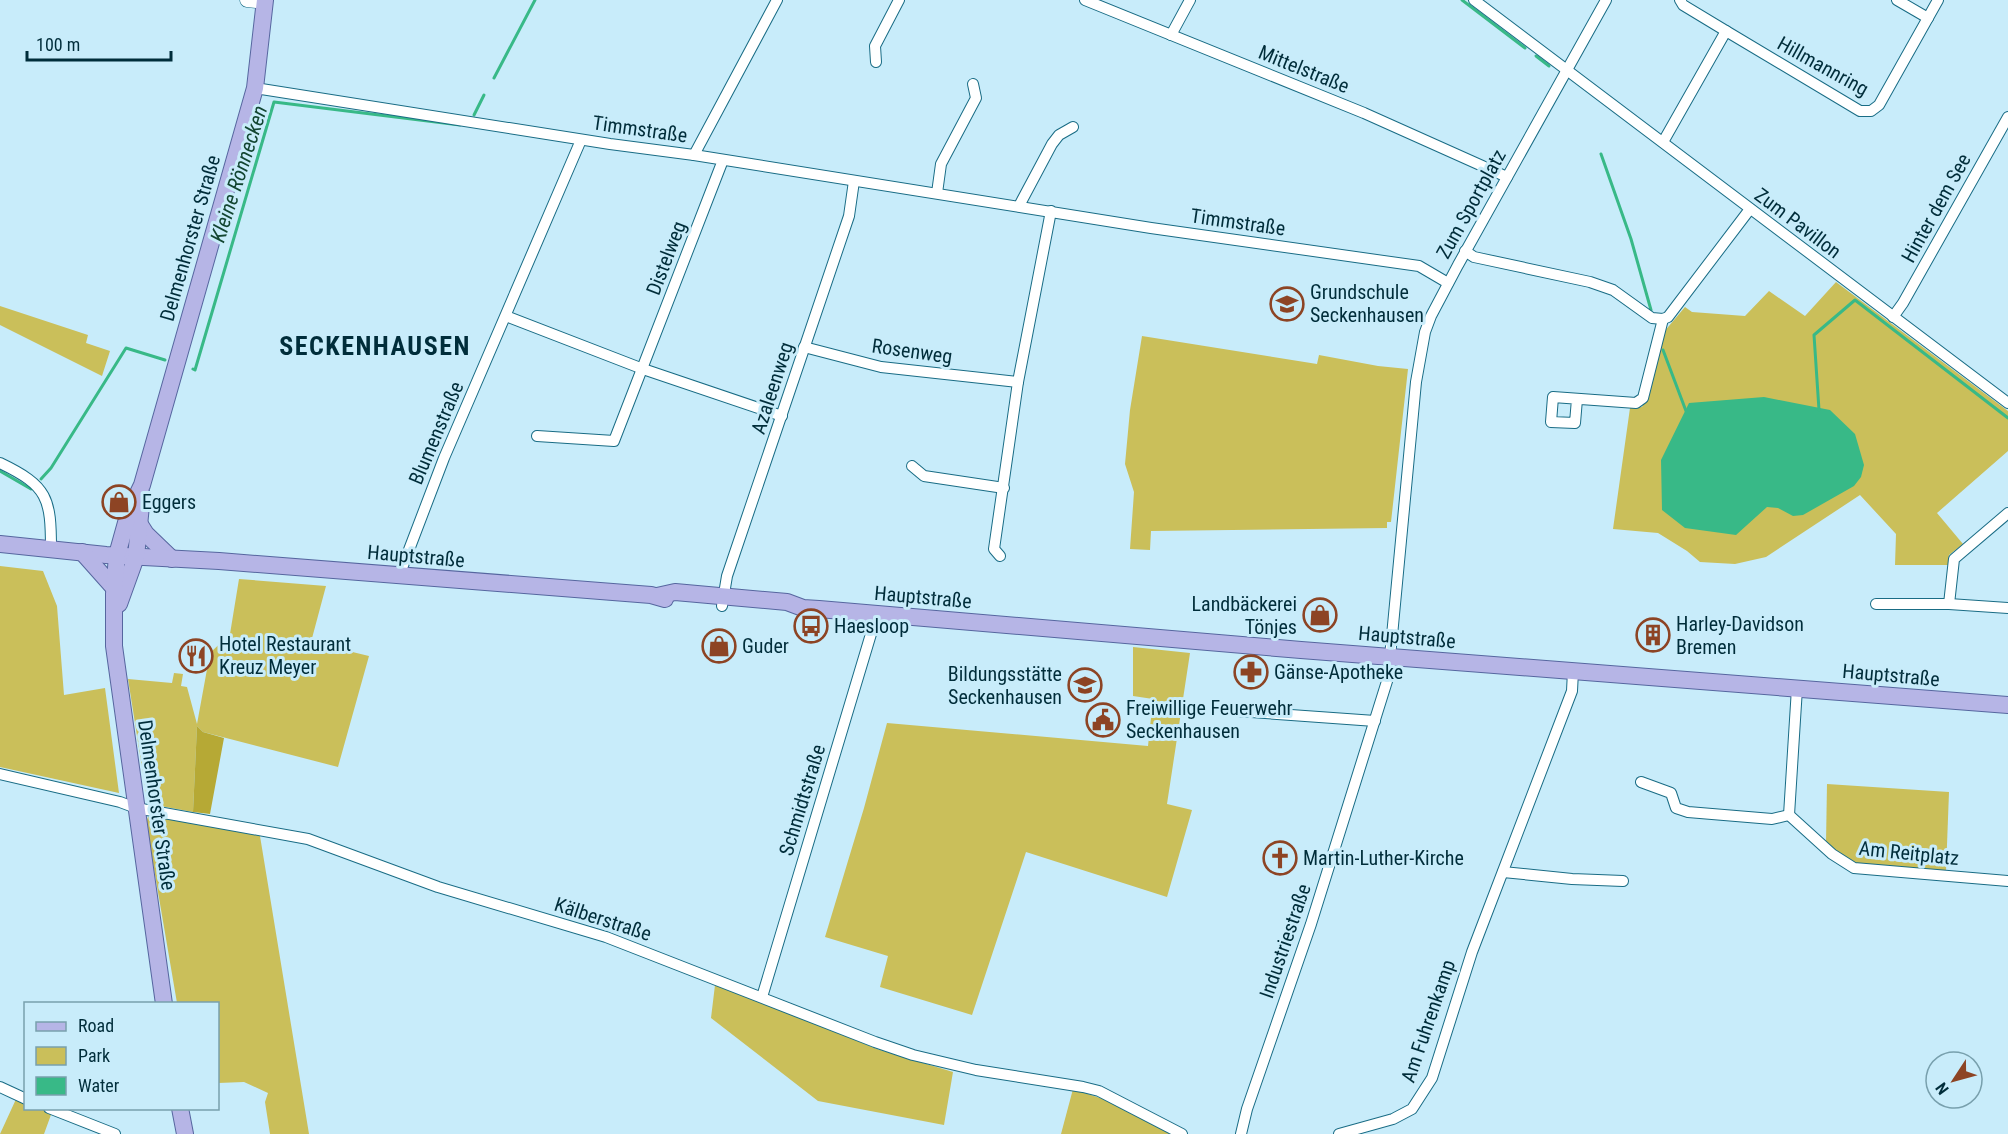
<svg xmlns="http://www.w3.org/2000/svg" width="2008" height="1134" viewBox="0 0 2008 1134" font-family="'Roboto Condensed',sans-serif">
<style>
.green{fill:#cabf5a}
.forest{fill:#b6a935}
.water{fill:#38b987}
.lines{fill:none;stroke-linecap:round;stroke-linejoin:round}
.stream{stroke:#38b987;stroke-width:3}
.minor-casing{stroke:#196c85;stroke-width:12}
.tertiary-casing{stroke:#196c85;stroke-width:15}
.primary-casing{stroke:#56669f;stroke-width:18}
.minor{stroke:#fff;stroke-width:10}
.tertiary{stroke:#fff;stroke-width:14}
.primary{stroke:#b6b5e6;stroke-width:16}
.labels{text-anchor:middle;stroke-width:6;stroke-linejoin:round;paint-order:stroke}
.street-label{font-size:20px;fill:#002d3a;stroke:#c8ecfa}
.poi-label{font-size:20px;fill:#002d3a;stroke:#c8ecfa;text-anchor:start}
.water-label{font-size:21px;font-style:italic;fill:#134632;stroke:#c8ecfa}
.district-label{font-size:26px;font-weight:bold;letter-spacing:1.5px;fill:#002d3a;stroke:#c8ecfa}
</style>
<rect width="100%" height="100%" fill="#c8ecfa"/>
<!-- green -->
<g class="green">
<polygon points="1836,282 2008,411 2008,451 1937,513 1963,544 1949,555 1948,565 1895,565 1896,534 1860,495 1766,557 1735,564 1700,562 1687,551 1658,533 1613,529 1630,408 1642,407 1649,393 1663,333 1685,307 1692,312 1745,316 1769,291 1805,316"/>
<polygon points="0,306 88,335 86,343 110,351 102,376 0,325"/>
<polygon points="1142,336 1317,364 1319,355 1378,366 1408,369 1391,522 1387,522 1387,528 1151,531 1150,550 1130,549 1134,492 1125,464 1130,410"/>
<polygon points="0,566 43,571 57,606 64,695 105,688 119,793 0,767"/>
<polygon points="239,579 326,586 311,642 369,656 338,767 203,732 197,726 193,812 155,805 147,799 128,679 172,683 174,673 183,674 181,686 187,687 197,724 210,653 230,634"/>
<polygon points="1133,647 1190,653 1167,804 1192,810 1167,897 1026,852 972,1015 880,987 888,956 825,937 864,808 887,723 1148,746 1153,699 1133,696"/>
<polygon points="1827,784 1949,792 1946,871 1852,864 1826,843"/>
<polygon points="156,816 260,836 309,1134 270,1134 265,1102 268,1093 244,1082 218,1083 218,1004 177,1003 146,822 148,817"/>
<polygon points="715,985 786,1011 877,1049 953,1072 944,1125 818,1101 711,1018"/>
<polygon points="1073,1089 1103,1099 1174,1134 1061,1134"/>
<polygon points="17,1097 25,1100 26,1108 44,1109 52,1112 44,1134 0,1134"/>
</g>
<!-- forest -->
<polygon class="forest" points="197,726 203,732 224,738 210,814 193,812"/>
<!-- water -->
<polygon class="water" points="1764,397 1830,410 1855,434 1864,465 1861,477 1854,486 1803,515 1793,516 1778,508 1767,507 1736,535 1685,528 1662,510 1661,460 1689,403"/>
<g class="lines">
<!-- stream -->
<g class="stream">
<polyline points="1462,0 1525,48"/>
<polyline points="1536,56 1549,66"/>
<polyline points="494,78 535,0"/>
<polyline points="474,115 484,95"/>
<polyline points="1601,154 1631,239 1651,310"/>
<polyline points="1663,350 1686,411"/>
<polyline points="193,369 195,370 274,102 460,125"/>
<polyline points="1819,410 1814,335 1855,300 2008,418"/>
<polyline points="0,471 31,489"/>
<polyline points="41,479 51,468 126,348 165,360"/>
</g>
<!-- minor casing -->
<g class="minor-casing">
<g id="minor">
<polyline points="1085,0 1364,113 1507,177"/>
<polyline points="1474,0 2008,403"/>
<polyline points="1680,0 1683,5 1726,31"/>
<polyline points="1897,0 1928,18"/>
<polyline points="1171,35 1190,0"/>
<polyline points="876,62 875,46 899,0"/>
<polyline points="255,88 610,144 694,155 1151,228 1419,266 1448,283"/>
<polyline points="1663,142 1726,31 1860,111 1871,111 1879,105 1938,0"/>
<polyline points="694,155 777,0"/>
<polyline points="937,193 941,164 976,98 973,84"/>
<polyline points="1019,206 1052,144 1059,135 1073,127"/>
<polyline points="1465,251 1474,257 1590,282 1613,290 1652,318 1663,319 1668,317 1750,209"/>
<polyline points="506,316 643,369 782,416"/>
<polyline points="1893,317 1903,303 2008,117"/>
<polyline points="804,347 881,367 1018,382"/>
<polyline points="1577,399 1575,423 1551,422 1553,397 1636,403 1643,398 1663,319"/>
<polyline points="537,436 614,441 723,160"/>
<path d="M0,463c48,23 51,35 51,87"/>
<polyline points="912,466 924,476 1004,488"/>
<polyline points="1000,556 994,549 1018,382 1051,211"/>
<polyline points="399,576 444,458 581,140"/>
<polyline points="1876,604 1949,604 2008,608"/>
<polyline points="1949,604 1954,559 2008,513"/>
<polyline points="722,606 727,576 849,216 854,181"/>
<polyline points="1237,711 1375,721"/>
<polyline points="0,774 120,802 136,808 308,839 438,887 606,937 875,1042 913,1055 976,1070 1083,1087 1099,1091 1182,1134"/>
<polyline points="1641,782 1671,793 1676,808 1688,812 1772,819 1789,815"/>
<polyline points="1789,815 1832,854 1854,868 2008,881"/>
<polyline points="1789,815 1797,688"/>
<polyline points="1503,872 1572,879 1623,881"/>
<polyline points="762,997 877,614"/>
<polyline points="0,1087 26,1099"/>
<polyline points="49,1108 115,1134"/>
<polyline points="1241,1134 1247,1109 1311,924 1388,678 1416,382 1425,332 1431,316 1458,265 1606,0"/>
<polyline points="1339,1134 1393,1119 1412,1109 1432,1078 1472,952 1572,691 1573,671"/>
</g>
</g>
<!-- tertiary casing -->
<g class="tertiary-casing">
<polyline id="tertiary" points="247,0 265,2"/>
</g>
<!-- primary casing -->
<g class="primary-casing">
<g id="primary">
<polyline points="139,523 146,534 172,559"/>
<polyline points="0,544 106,555 219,561 651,595 665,599"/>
<polyline points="82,552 114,588"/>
<polyline points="657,596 675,592 787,602 803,608 819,609 1301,650 2008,705"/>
<polyline points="119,604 136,557 142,495"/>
<polyline points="164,1004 114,646 114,594 117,555 129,512 142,485 255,88 265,0"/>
<polyline points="180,1108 185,1134"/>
</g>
</g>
<!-- minor -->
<use href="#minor" class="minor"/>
<!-- tertiary -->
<use href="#tertiary" class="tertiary"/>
<!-- primary -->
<use href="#primary" class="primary"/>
</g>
<!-- icons -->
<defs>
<g id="school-ring" transform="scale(1.725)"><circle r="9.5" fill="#c8ecfa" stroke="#8d4424" stroke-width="1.5"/><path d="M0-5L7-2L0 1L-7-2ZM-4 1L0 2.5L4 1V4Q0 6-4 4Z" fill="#8d4424"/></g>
<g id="shop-ring" transform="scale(1.725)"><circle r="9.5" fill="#c8ecfa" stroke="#8d4424" stroke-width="1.5"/><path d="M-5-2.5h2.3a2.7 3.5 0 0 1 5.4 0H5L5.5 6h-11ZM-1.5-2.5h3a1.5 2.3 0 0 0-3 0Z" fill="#8d4424"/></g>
<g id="bus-ring" transform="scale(1.725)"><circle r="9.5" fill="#c8ecfa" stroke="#8d4424" stroke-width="1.5"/><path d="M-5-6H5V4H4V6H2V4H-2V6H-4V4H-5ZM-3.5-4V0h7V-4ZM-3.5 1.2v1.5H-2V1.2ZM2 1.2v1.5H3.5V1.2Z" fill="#8d4424"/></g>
<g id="building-ring" transform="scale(1.725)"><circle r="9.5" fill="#c8ecfa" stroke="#8d4424" stroke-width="1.5"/><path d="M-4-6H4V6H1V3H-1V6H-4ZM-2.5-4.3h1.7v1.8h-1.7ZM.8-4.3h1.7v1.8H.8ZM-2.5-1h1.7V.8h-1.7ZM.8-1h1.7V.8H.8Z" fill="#8d4424"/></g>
<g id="restaurant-ring" transform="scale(1.725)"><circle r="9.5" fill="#c8ecfa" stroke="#8d4424" stroke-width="1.5"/><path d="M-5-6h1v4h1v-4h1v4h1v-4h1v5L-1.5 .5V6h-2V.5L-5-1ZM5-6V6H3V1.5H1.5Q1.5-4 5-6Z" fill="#8d4424"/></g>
<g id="pharmacy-ring" transform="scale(1.725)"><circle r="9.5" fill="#c8ecfa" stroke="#8d4424" stroke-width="1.5"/><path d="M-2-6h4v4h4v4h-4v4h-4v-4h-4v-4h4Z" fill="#8d4424"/></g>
<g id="civic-ring" transform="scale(1.725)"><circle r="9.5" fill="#c8ecfa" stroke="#8d4424" stroke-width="1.5"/><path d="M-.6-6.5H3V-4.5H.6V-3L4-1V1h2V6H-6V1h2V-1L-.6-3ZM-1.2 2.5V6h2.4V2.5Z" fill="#8d4424"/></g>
<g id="church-ring" transform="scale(1.725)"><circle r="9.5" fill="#c8ecfa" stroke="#8d4424" stroke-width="1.5"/><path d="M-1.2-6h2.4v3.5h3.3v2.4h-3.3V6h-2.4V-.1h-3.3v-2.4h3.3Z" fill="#8d4424"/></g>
</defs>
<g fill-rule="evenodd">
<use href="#school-ring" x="1287" y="304"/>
<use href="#shop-ring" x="119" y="502"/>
<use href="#shop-ring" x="1320" y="615"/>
<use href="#bus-ring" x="811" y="626"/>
<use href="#building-ring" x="1653" y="635"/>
<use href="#shop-ring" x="719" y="646"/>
<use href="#restaurant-ring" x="196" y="656"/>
<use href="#pharmacy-ring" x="1251" y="672"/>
<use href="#school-ring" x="1085" y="685"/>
<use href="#civic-ring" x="1103" y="720"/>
<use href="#church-ring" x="1280" y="858"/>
</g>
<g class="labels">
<!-- street labels -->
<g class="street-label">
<text transform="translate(1823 66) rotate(29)" y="7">Hillmannring</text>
<text transform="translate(1304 69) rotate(22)" y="7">Mittelstraße</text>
<text transform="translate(640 129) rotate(8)" y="7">Timmstraße</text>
<text transform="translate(1471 204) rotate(-61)" y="7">Zum Sportplatz</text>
<text transform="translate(1936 208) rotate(-61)" y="7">Hinter dem See</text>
<text transform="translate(1238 222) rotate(8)" y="7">Timmstraße</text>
<text transform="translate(1798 223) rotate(37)" y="7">Zum Pavillon</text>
<text transform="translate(190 238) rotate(-74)" y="7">Delmenhorster Straße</text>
<text transform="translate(666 258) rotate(-69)" y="7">Distelweg</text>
<text transform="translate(912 351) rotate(8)" y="7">Rosenweg</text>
<text transform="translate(772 388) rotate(-72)" y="7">Azaleenweg</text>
<text transform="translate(436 433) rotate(-67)" y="7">Blumenstraße</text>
<text transform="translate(416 556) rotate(5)" y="7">Hauptstraße</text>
<text transform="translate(923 597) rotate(5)" y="7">Hauptstraße</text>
<text transform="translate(1407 637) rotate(5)" y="7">Hauptstraße</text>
<text transform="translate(1891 675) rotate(5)" y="7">Hauptstraße</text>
<text transform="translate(802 800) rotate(-73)" y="7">Schmidtstraße</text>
<text transform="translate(157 805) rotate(82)" y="7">Delmenhorster Straße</text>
<text transform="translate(1909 853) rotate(6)" y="7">Am Reitplatz</text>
<text transform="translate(603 919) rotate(18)" y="7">Kälberstraße</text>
<text transform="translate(1285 941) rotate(-71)" y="7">Industriestraße</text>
<text transform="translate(1428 1021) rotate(-71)" y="7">Am Fuhrenkamp</text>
</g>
<!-- poi labels -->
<g class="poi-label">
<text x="1310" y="299">Grundschule<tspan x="1310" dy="23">Seckenhausen</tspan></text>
<text x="142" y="509">Eggers</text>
<text x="1297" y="611" text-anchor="end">Landbäckerei<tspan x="1297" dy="23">Tönjes</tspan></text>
<text x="1676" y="631">Harley-Davidson<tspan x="1676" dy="23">Bremen</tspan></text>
<text x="834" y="633">Haesloop</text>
<text x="219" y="651">Hotel Restaurant<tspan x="219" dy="23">Kreuz Meyer</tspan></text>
<text x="742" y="653">Guder</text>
<text x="1274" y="679">Gänse-Apotheke</text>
<text x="1062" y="681" text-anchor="end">Bildungsstätte<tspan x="1062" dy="23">Seckenhausen</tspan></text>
<text x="1126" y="715">Freiwillige Feuerwehr<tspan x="1126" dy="23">Seckenhausen</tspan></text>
<text x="1303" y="865">Martin-Luther-Kirche</text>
</g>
<!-- water labels -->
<g class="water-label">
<text transform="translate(239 174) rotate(-72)" y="7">Kleine Rönnecken</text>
</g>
<!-- district labels -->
<g class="district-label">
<text x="375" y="355">SECKENHAUSEN</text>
</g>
</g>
<!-- legend -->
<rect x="24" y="1002" width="195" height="108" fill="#c8ecfa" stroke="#78a0ad" stroke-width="1.5"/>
<rect x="36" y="1022" width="30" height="9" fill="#b6b5e6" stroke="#78a0ad" stroke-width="1.5"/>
<text x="78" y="1032" font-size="18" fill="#002d3a">Road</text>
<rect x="36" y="1047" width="30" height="18" fill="#cabf5a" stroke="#78a0ad" stroke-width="1.5"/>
<text x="78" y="1062" font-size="18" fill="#002d3a">Park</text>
<rect x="36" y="1077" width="30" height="18" fill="#38b987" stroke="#78a0ad" stroke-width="1.5"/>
<text x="78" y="1092" font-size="18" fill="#002d3a">Water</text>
<!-- north arrow -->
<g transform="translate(1954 1080) rotate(234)"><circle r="28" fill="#c8ecfa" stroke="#78a0ad" stroke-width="1.5"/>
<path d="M0-4.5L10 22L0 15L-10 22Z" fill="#8d4424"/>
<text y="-9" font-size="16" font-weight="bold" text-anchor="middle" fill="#002d3a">N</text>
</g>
<!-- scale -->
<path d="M27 51v9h144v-9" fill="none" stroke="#002d3a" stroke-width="3"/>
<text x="36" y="51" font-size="18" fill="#002d3a" stroke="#c8ecfa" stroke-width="4.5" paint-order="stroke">100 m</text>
</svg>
